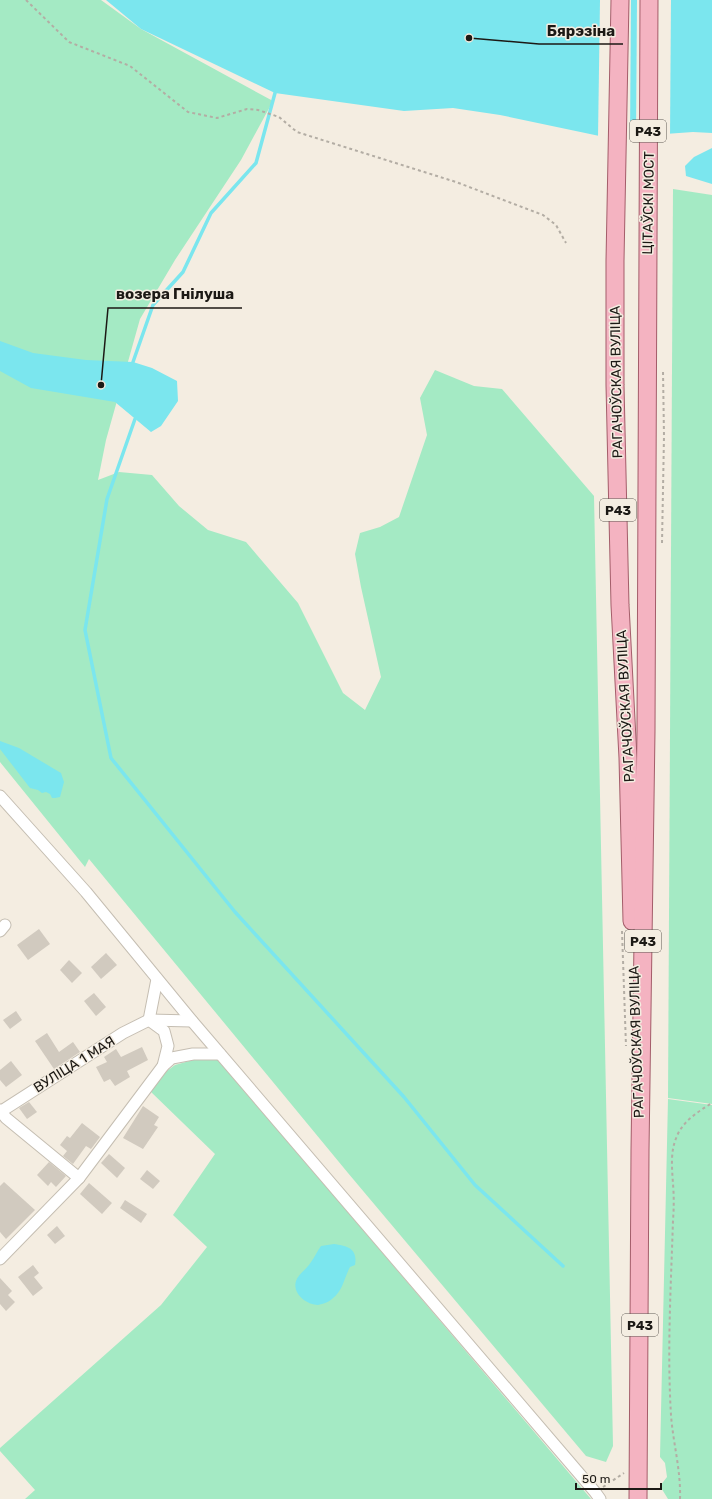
<svg xmlns="http://www.w3.org/2000/svg" width="712" height="1499" viewBox="0 0 712 1499" font-family="Rubik,sans-serif">
<style>
.green{fill:#a4eac4}
.water{fill:#7be6ee}
.pier{fill:#f4ede1}
.lines{fill:none;stroke-linecap:round;stroke-linejoin:round}
.stream{stroke:#7be6ee;stroke-width:3.5}
.building{fill:#d1cabf}
.street-casing{stroke:#c5beb2;stroke-width:13}
.primary-casing{stroke:#a45d6a;stroke-width:19}
.path{stroke:#b3ada4;stroke-width:2;stroke-dasharray:3 3;stroke-linecap:butt}
.street{stroke:#fff;stroke-width:11}
.primary{stroke:#f4b3c1;stroke-width:17}
.labels{text-anchor:middle;stroke-width:3;stroke-linejoin:round;paint-order:stroke}
.shield{fill:#f4ede1;stroke:#5d5952;stroke-width:1}
.shield-label{font-size:13px;font-weight:bold;fill:#1c1915}
.street-label{font-size:14px;fill:#1c1915;stroke:#f4ede1}
.leader{fill:none;stroke:#1c1915;stroke-width:1.5}
.callout-dot{fill:#1c1915;stroke:#f4ede1;stroke-width:1.5}
.callout-label{font-size:15px;text-anchor:middle;font-weight:bold;fill:#1c1915;stroke:#f4ede1;stroke-width:3;stroke-linejoin:round;paint-order:stroke}
</style>
<rect width="100%" height="100%" fill="#f4ede1"/>
<!-- green -->
<g class="green">
<polygon points="0,0 101,0 141,29 273,101 241,160 175,260 140,319 106,440 98,480 119,472 152,475 179,506 208,530 246,542 298,603 343,693 365,710 381,677 361,587 355,554 360,533 380,527 399,517 427,435 420,398 435,370 474,386 502,389 594,496 613,1446 606,1462 586,1456 348,1173 89,859 85,867 0,762"/>
<polygon points="673,189 712,195 712,1104 668,1098"/>
<polygon points="193,1060 219,1060 591,1499 25,1499 35,1490 0,1451 0,1448 161,1305 207,1247 173,1215 215,1154 150,1091 167,1071 175,1065"/>
<polygon points="668,1099 712,1105 712,1499 668,1499 660,1486 667,1477 665,1463 660,1457"/>
</g>
<!-- water -->
<g class="water">
<polygon points="106,0 712,0 712,133 693,132 609,138 500,115 453,108 404,111 275,93 141,29"/>
<polygon points="712,148 712,184 686,176 685,166 694,157"/>
<polygon points="0,341 33,353 86,360 133,362 152,368 177,381 178,401 161,426 151,432 115,402 31,388 0,371"/>
<polygon points="0,741 19,748 61,773 64,782 60,797 55,798 52,798 50,794 46,792 42,793 38,790 30,788 0,749"/>
<path d="M334,1244c13,2 24,4 21,21l-5,2c-6,11 -7,24 -18,32 -3,3 -9,5 -14,6 -11,0 -26,-11 -22,-24 3,-8 11,-12 15,-19 4,-5 6,-11 10,-16z"/>
</g>
<!-- pier -->
<g class="pier">
<polygon points="600,0 631,0 630,138 608,140 598,137"/>
<polygon points="637,0 671,0 670,136 636,138"/>
</g>
<g class="lines">
<!-- stream -->
<g class="stream">
<polyline points="133,362 153,305 183,272 211,213 256,163 275,93"/>
<polyline points="135,419 107,499 85,630 111,758 235,912 404,1097 475,1185 563,1266"/>
</g>
</g>
<!-- building -->
<g class="building">
<polygon points="39,929 50,944 28,960 17,945"/>
<polygon points="106,953 117,965 101,979 91,967"/>
<polygon points="69,960 82,973 72,983 60,970"/>
<polygon points="94,993 106,1007 96,1016 84,1001"/>
<polygon points="16,1011 22,1020 10,1029 3,1020"/>
<polygon points="47,1033 59,1052 73,1042 80,1052 54,1069 35,1041"/>
<polygon points="142,1047 148,1060 127,1071 130,1077 115,1086 110,1079 104,1082 96,1067 107,1062 104,1057 116,1049 121,1057"/>
<polygon points="11,1061 22,1075 6,1087 0,1080 0,1070"/>
<polygon points="29,1102 37,1112 27,1119 19,1108"/>
<polygon points="143,1106 159,1117 154,1125 158,1127 143,1149 123,1138"/>
<polygon points="82,1123 100,1137 91,1149 86,1146 73,1164 63,1156 67,1151 60,1145 67,1136 70,1138"/>
<polygon points="109,1154 125,1168 117,1178 101,1163"/>
<polygon points="49,1162 66,1176 56,1187 51,1182 48,1186 37,1175"/>
<polygon points="147,1170 160,1181 153,1189 140,1179"/>
<polygon points="4,1182 35,1210 6,1239 0,1232 0,1186"/>
<polygon points="89,1183 112,1203 102,1214 80,1194"/>
<polygon points="125,1200 147,1214 141,1223 120,1208"/>
<polygon points="57,1226 65,1236 55,1244 47,1235"/>
<polygon points="33,1265 39,1273 34,1277 43,1288 33,1296 18,1277"/>
<polygon points="0,1278 12,1291 8,1295 15,1302 6,1311 0,1304"/>
</g>
<g class="lines">
<!-- street casing -->
<g class="street-casing">
<g id="street">
<polyline points="0,796 86,892 192,1021 595,1492 600,1499"/>
<polyline points="0,931 5,925"/>
<polyline points="157,979 149,1020 164,1031 168,1046 163,1066"/>
<polyline points="0,1110 6,1118 79,1178"/>
<polyline points="0,1112 123,1033 149,1020 192,1021"/>
<polyline points="0,1259 79,1178 163,1066 172,1058 193,1054 220,1054"/>
</g>
</g>
<!-- primary casing -->
<g class="primary-casing">
<g id="primary">
<polyline points="620,0 615,261 615,385 620,605 628,758 632,921"/>
<polyline points="638,1499 640,1151 646,731 649,0"/>
</g>
</g>
<!-- path -->
<g class="path">
<polyline points="26,0 69,42 130,66 188,112 217,118 247,109 258,110 279,117 297,132 456,182 543,215 556,225 566,243"/>
<polyline points="662,543 664,436 663,371"/>
<polyline points="622,931 626,1046"/>
<polyline points="603,1487 624,1473"/>
<path d="M680,1499c1,-29 -7,-56 -9,-84 -4,-65 0,-130 2,-195 1,-12 1,-24 0,-36 -1,-16 -3,-33 4,-48 6,-15 22,-25 35,-33"/>
</g>
<!-- street -->
<use href="#street" class="street"/>
<!-- primary -->
<use href="#primary" class="primary"/>
</g>
<g class="labels">
<!-- shield labels -->
<g class="shield">
<rect x="630" y="120" width="36" height="22" rx="3"/>
<rect x="600" y="499" width="36" height="22" rx="3"/>
<rect x="625" y="930" width="36" height="22" rx="3"/>
<rect x="622" y="1314" width="36" height="22" rx="3"/>
</g>
<g class="shield-label">
<text x="648" y="136">Р43</text>
<text x="618" y="515">Р43</text>
<text x="643" y="946">Р43</text>
<text x="640" y="1330">Р43</text>
</g>
<!-- street labels -->
<g class="street-label">
<text transform="translate(648 203) rotate(-89)" y="5">ЦІТАЎСКІ МОСТ</text>
<text transform="translate(616 382) rotate(-91)" y="5">РАГАЧОЎСКАЯ ВУЛІЦА</text>
<text transform="translate(625 706) rotate(-93)" y="5">РАГАЧОЎСКАЯ ВУЛІЦА</text>
<text transform="translate(636 1042) rotate(-92)" y="5">РАГАЧОЎСКАЯ ВУЛІЦА</text>
<text transform="translate(74 1064) rotate(-32)" y="5">ВУЛІЦА 1 МАЯ</text>
</g>
</g>
<!-- callouts -->
<path class="leader" d="M469 38L539 44H623M101 385L108 308H242"/>
<g class="callout-dot">
<circle cx="469" cy="38" r="4"/>
<circle cx="101" cy="385" r="4"/>
</g>
<g class="callout-label">
<text x="581" y="36">Бярэзіна</text>
<text x="175" y="299">возера Гнілуша</text>
</g>
<!-- scale -->
<path d="M576 1483v6h85v-6" fill="none" stroke="#1c1915" stroke-width="2"/>
<text x="582" y="1483" font-size="12" fill="#1c1915" stroke="#f4ede1" stroke-width="3" paint-order="stroke">50 m</text>
</svg>
